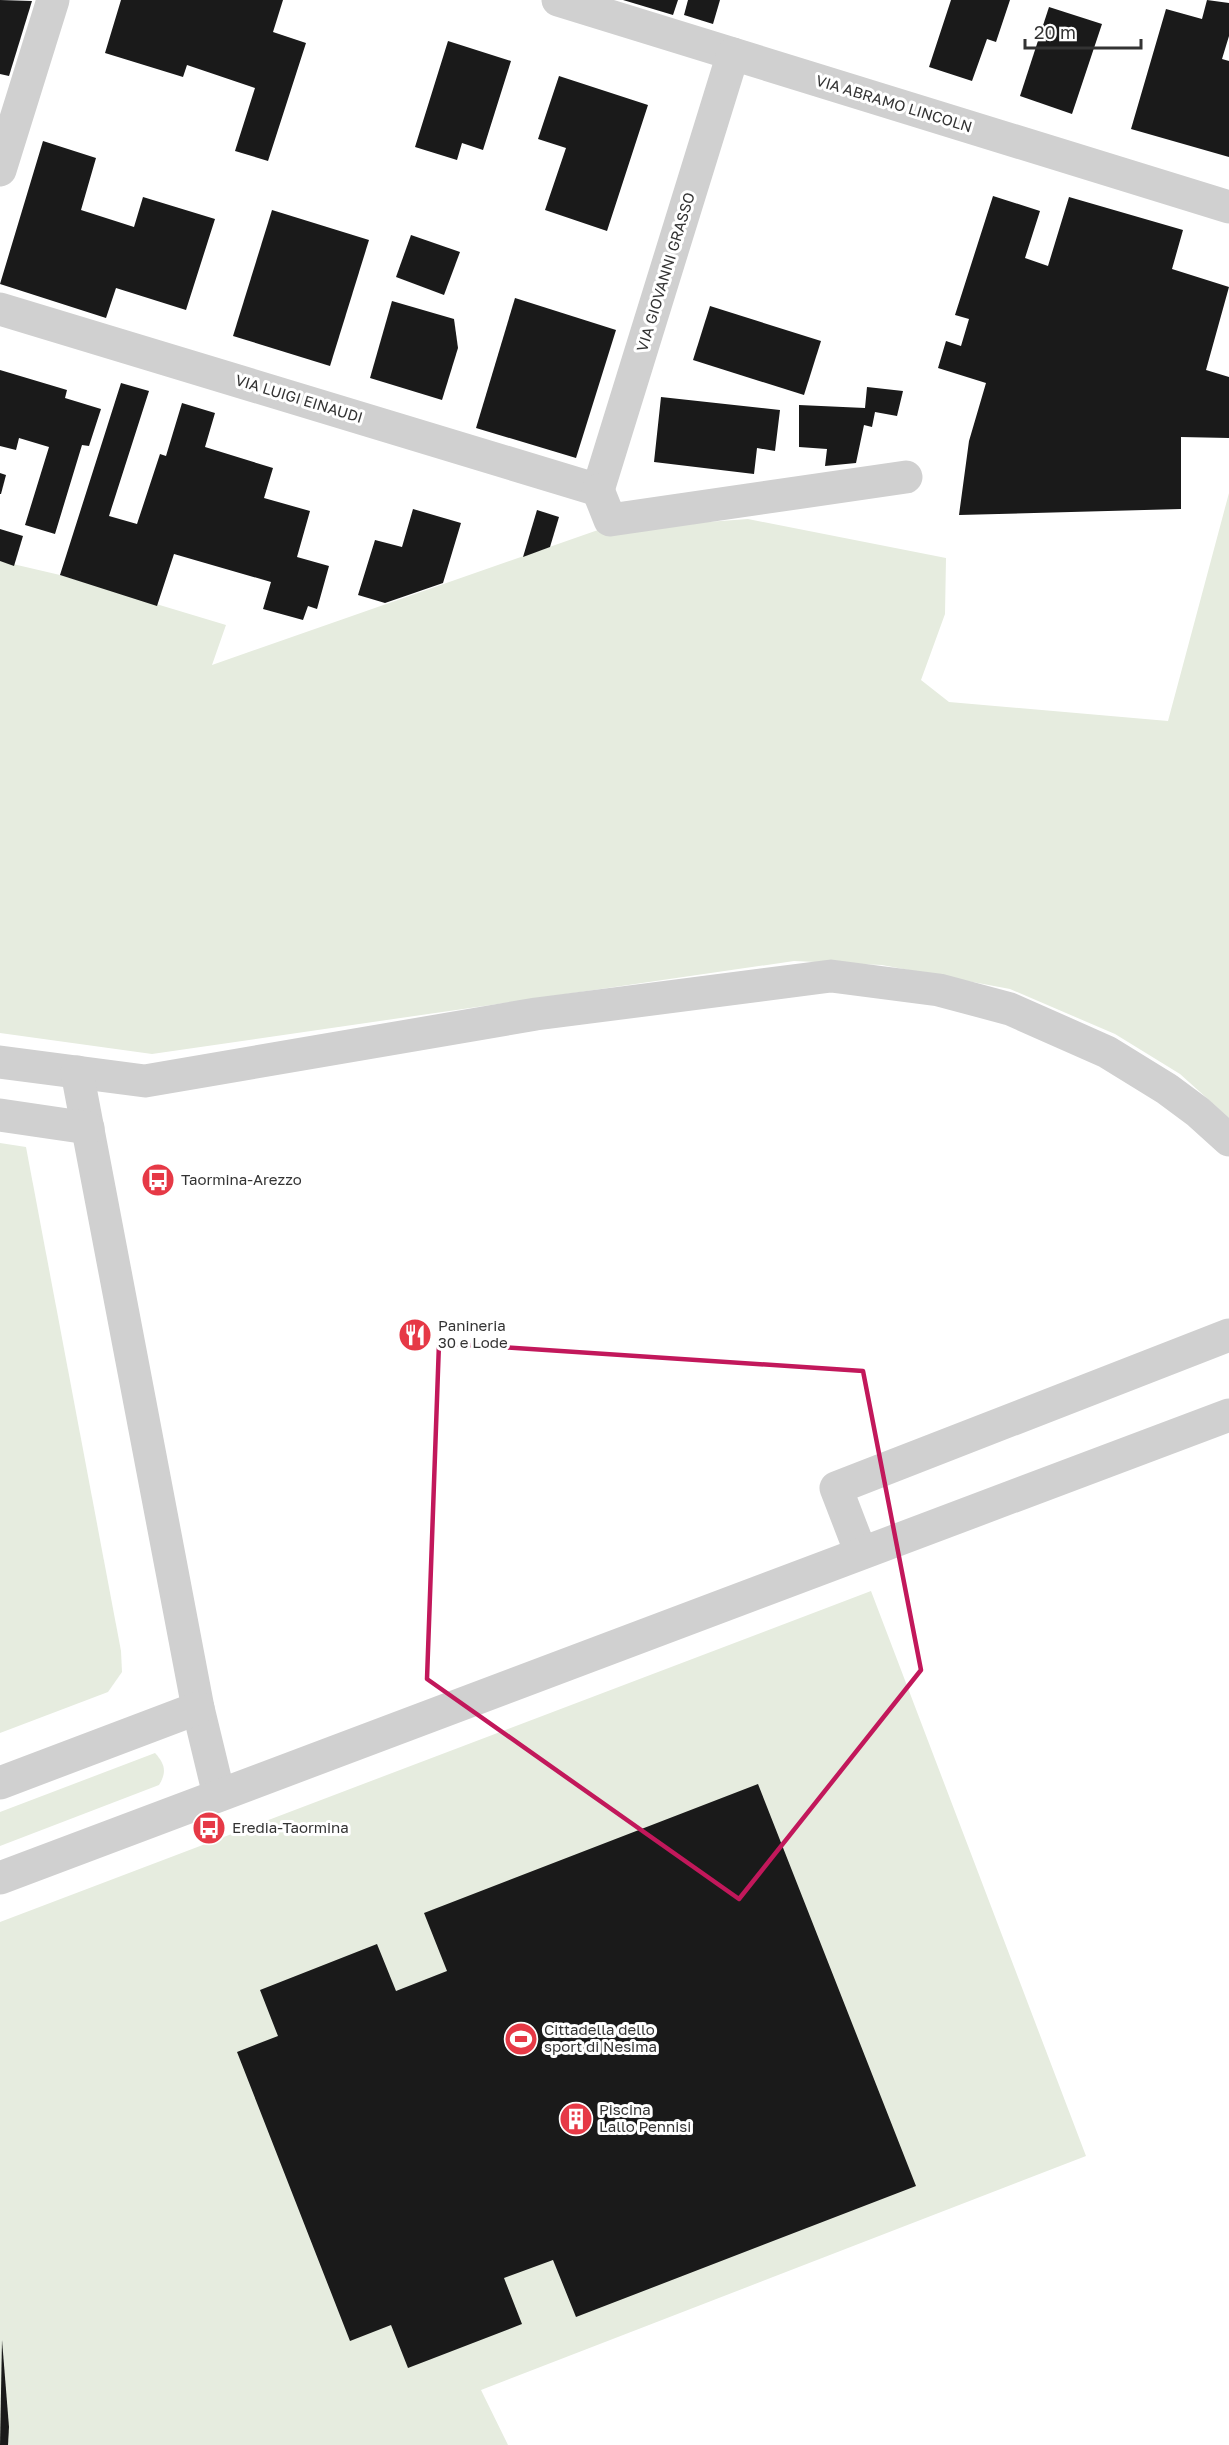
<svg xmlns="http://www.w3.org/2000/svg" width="1229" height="2445" viewBox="0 0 1229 2445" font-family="'Golos Text',sans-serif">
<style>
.green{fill:#e6ecdf}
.building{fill:#1a1a1a}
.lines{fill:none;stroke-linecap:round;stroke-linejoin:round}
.minor{stroke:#d0d0d0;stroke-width:33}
.marked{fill:none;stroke:#c2185b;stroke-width:4.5;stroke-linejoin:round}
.labels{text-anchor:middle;stroke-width:6;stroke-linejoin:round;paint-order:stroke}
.street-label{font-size:15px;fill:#333;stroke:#fff}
.poi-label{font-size:15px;fill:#333;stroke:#fff;text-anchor:start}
</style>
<rect width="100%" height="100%" fill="#fff"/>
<!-- green -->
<g class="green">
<polygon points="1229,493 1229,1118 1180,1074 1115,1034 1010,989 882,965 794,961 152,1054 0,1033 0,561 60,575 226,625 212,665 598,530 748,519 946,558 945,614 921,680 949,702 1168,721"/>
<polygon points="0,1143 26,1147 121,1651 122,1672 108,1692 0,1733"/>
<polygon points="871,1591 1086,2156 481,2390 508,2445 0,2445 0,1922"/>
<path d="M155,1753c10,11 12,19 4,32l-159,61v-34z"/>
</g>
<!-- building -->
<g class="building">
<polygon points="0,0 32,1 9,76 0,74"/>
<polygon points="121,0 283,0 273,32 306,43 268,161 235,151 255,88 187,65 183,77 105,53"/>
<polygon points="623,0 678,0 673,15"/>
<polygon points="688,0 720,0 713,24 684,15"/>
<polygon points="951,0 1010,0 996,42 987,39 972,81 929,67"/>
<polygon points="1207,0 1229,3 1229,36 1222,59 1229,61 1229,157 1131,129 1166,9 1202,19"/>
<polygon points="1049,7 1102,24 1072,114 1020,96"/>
<polygon points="448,41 511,61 483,150 462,143 457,160 415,147"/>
<polygon points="559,76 648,105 607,231 545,210 566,148 538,139"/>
<polygon points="43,141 96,158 81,210 134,227 143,197 215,219 186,310 116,288 106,318 0,284"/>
<polygon points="993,196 1040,211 1025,258 1048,266 1069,197 1183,230 1172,269 1229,287 1206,370 1229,377 1229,438 1181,437 1181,509 959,515 969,441 986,383 938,368 946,341 961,346 969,319 955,315"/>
<polygon points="272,210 369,240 330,366 233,336"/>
<polygon points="411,235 460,252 444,295 396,277"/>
<polygon points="515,298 616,330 576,458 476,428"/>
<polygon points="392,301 454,319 458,348 442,400 370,378"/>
<polygon points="710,306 821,341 804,395 693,360"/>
<polygon points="0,370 67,390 65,398 101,409 89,446 82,445 55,534 25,525 49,447 19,438 16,450 0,446"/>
<polygon points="121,383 149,391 109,516 137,524 160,454 166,456 182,403 215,413 205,447 273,468 264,498 310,511 297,557 329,566 317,609 308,606 303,620 263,609 271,582 174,554 157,606 60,575"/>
<polygon points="867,387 903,391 897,416 875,412 872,427 864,425 856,463 825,466 827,449 799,447 799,405 865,408"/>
<polygon points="661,397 780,410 775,451 757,448 754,474 654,462"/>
<polygon points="0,473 6,475 1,494 0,494"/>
<polygon points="413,509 461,523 443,583 385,603 358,595 375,540 402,547"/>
<polygon points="537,510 559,517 550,547 523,557"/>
<polygon points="0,529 23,536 14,566 0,561"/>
<polygon points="758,1784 916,2186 576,2317 553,2260 504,2278 522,2324 408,2368 391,2325 350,2341 237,2052 278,2036 260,1990 377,1944 396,1991 447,1971 424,1913"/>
<polygon points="2,2340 9,2427 8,2445 0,2445"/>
</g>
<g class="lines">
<!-- minor -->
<g class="minor">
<polyline points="558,0 1229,207"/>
<polyline points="0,170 53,0"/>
<polyline points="0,309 598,490"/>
<polyline points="598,490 733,54"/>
<polyline points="598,490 610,520 906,477"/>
<polyline points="0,1062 145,1081 536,1014 831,976 939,990 1010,1009 1107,1052 1167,1089 1198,1112 1229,1140"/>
<polyline points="77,1072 198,1708 219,1795"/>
<polyline points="0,1115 88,1128"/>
<polyline points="861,1553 836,1488 1229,1335"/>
<polyline points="0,1783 198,1708"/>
<polyline points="0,1878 1229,1415"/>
</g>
</g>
<!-- marked area -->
<path class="marked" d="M439,1343l424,28 58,299 -182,229 -312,-220z"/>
<!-- icons -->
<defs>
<g id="bus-disc" transform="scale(1.725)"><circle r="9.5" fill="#e63946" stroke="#fff"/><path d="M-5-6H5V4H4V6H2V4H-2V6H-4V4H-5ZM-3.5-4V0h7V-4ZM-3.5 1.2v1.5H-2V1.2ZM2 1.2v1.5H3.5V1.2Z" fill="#fff"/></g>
<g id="restaurant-disc" transform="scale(1.725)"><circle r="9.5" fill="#e63946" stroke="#fff"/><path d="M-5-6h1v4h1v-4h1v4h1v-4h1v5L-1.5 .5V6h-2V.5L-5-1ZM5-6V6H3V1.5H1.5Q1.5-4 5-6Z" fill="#fff"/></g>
<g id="stadium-disc" transform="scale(1.725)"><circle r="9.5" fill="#e63946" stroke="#fff"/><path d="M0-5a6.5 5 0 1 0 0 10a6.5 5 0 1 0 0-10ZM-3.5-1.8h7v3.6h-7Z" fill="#fff"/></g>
<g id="building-disc" transform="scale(1.725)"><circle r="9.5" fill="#e63946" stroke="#fff"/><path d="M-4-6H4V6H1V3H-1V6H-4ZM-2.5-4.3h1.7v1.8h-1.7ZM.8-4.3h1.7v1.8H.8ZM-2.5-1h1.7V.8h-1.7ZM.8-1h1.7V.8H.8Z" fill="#fff"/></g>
</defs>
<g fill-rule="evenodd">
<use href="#bus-disc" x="158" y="1180"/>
<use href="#restaurant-disc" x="415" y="1335"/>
<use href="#bus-disc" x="209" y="1828"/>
<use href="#stadium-disc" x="521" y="2039"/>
<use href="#building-disc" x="576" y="2119"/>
</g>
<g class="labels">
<!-- street labels -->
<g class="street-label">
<text transform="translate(894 104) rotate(17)" y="5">VIA ABRAMO LINCOLN</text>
<text transform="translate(666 272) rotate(-73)" y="5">VIA GIOVANNI GRASSO</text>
<text transform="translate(299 399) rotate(17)" y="5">VIA LUIGI EINAUDI</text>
</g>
<!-- poi labels -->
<g class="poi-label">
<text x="181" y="1185">Taormina-Arezzo</text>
<text x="438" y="1331">Panineria<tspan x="438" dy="17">30 e Lode</tspan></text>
<text x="232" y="1833">Eredia-Taormina</text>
<text x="544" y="2035">Cittadella dello<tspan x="544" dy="17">sport di Nesima</tspan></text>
<text x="599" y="2115">Piscina<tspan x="599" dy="17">Lallo Pennisi</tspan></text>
</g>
</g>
<!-- scale -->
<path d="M1025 39v9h116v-9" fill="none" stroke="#333333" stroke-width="3"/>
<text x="1034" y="39" font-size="18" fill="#333333" stroke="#ffffff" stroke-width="4.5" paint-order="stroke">20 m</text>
</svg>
